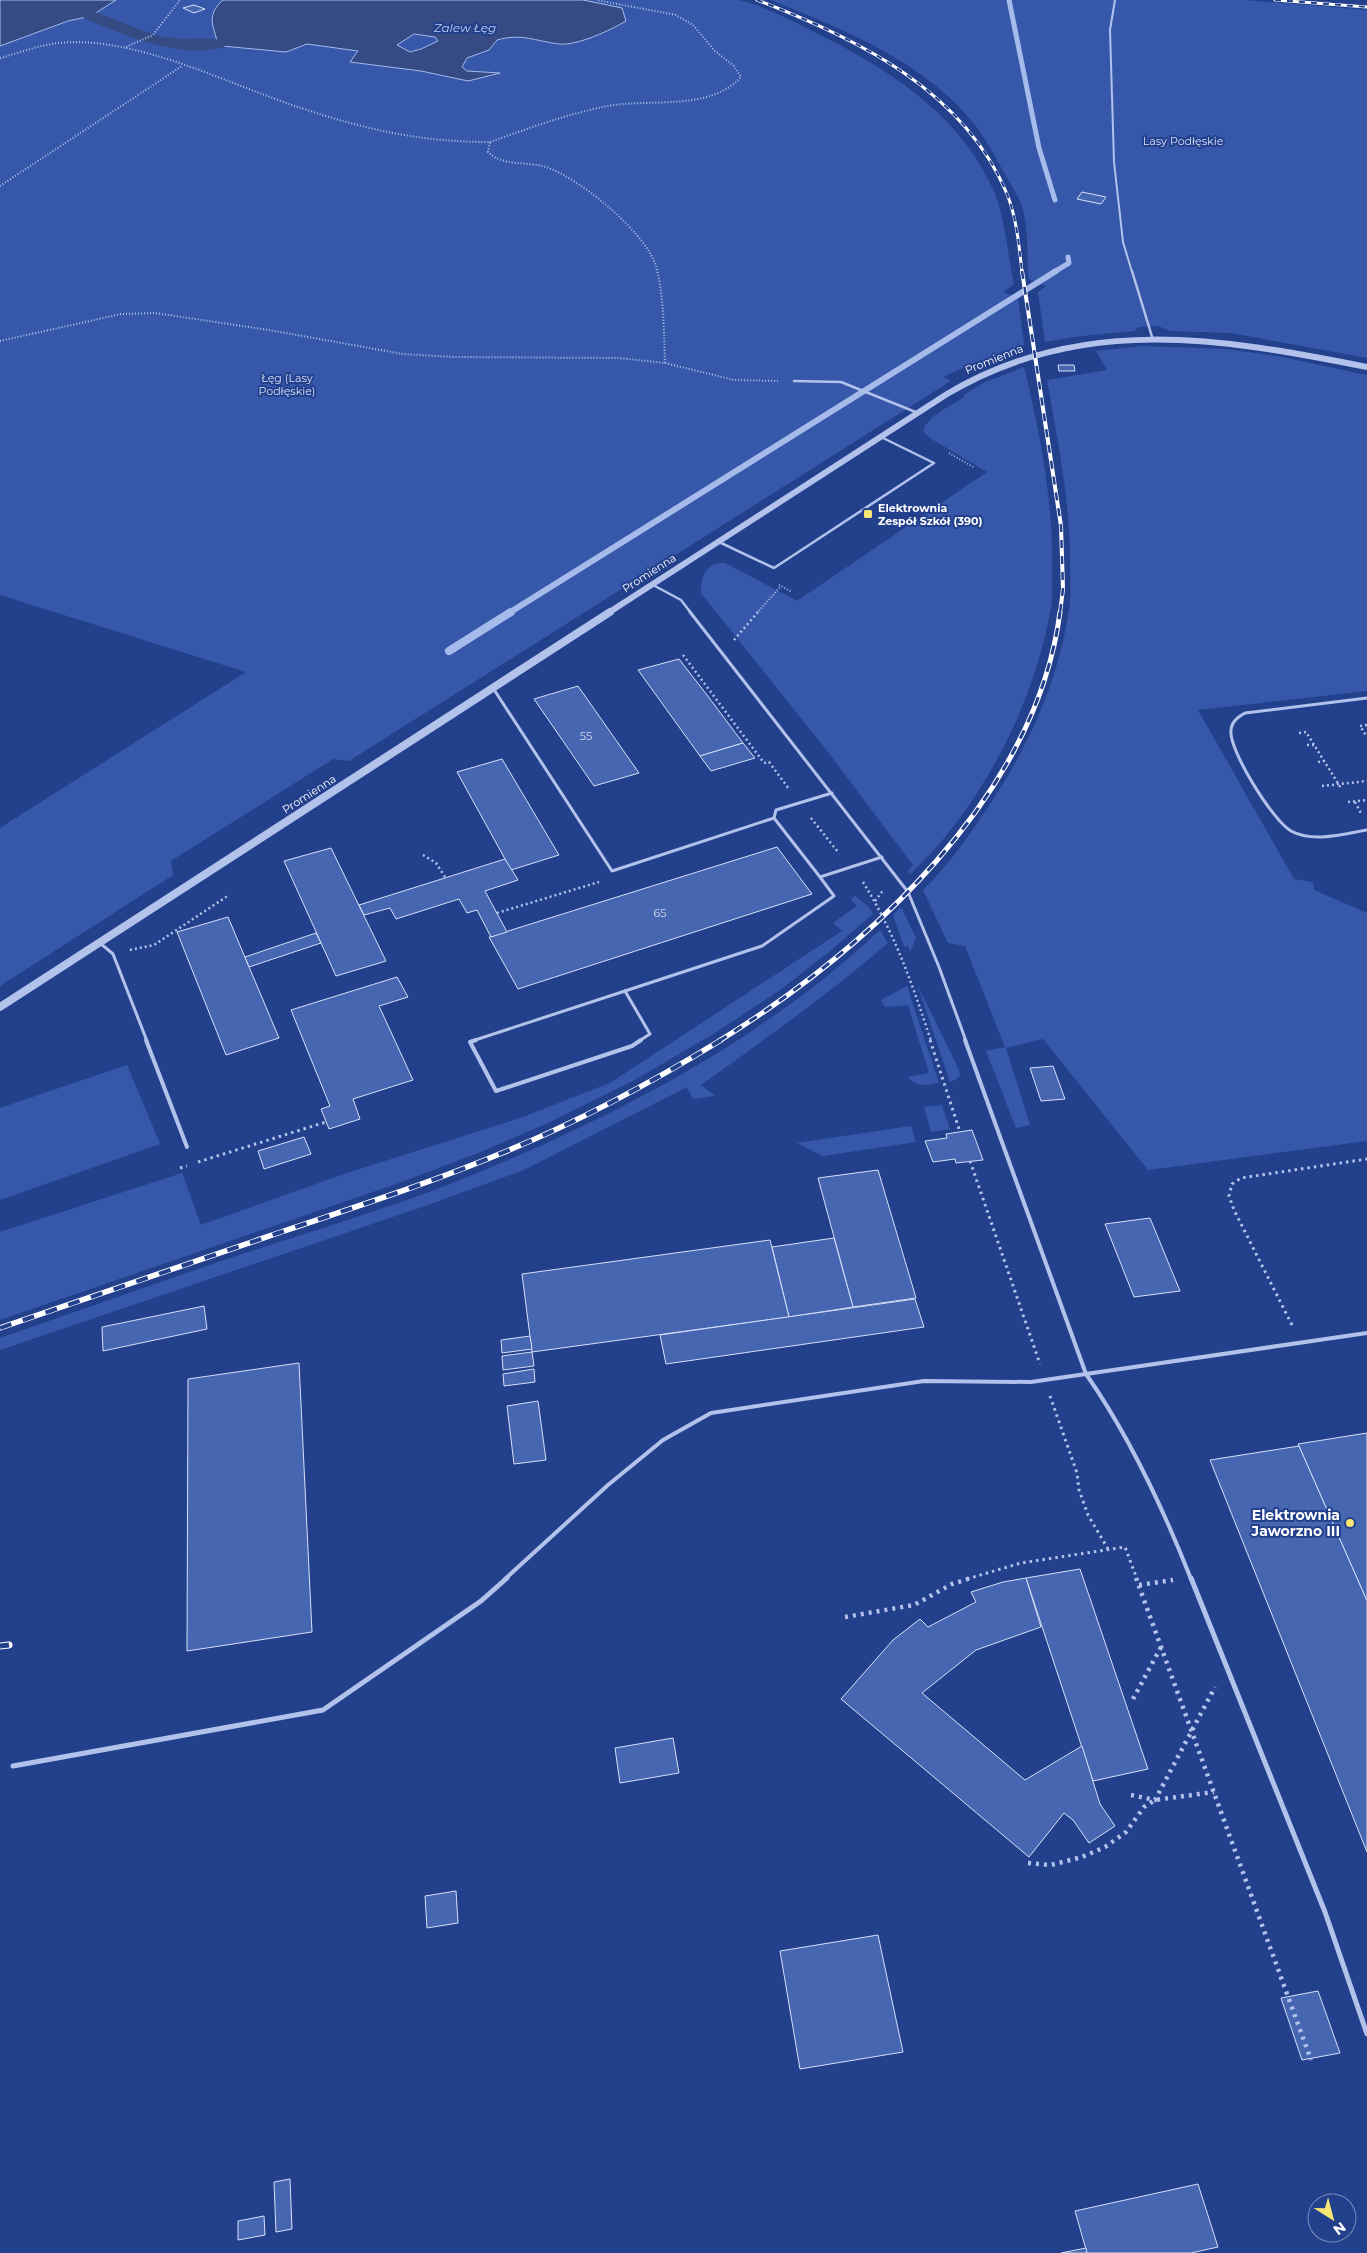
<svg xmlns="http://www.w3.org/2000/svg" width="1367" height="2253" viewBox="0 0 1367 2253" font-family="Montserrat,sans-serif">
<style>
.green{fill:#3758aa}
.water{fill:#364b84;stroke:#a6bbec;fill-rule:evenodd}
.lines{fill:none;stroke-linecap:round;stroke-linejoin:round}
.stream-far2{stroke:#a6bbec;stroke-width:5}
.stream-far1{stroke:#a6bbec;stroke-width:6}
.stream{stroke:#a6bbec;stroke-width:8}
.canal{fill:#364b84;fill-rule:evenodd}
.building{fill:#4766b2;stroke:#d6e0f8}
.path-far3{stroke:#b2c2eb;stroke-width:2;stroke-dasharray:1 2;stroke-linecap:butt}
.path-far2{stroke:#b2c2eb;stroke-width:2.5;stroke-dasharray:2 3;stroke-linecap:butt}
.path-far1{stroke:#b2c2eb;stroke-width:3;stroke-dasharray:2.5 4;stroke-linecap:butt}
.path{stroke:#b2c2eb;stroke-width:4.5;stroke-dasharray:3 5;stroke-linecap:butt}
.service-far4{stroke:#b2c2eb;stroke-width:2}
.service-far3{stroke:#b2c2eb;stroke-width:2.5}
.service-far2{stroke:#b2c2eb;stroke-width:3}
.service-far1{stroke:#b2c2eb;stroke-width:4}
.service{stroke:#b2c2eb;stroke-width:5}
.tertiary-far1{stroke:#b2c2eb;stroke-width:6}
.tertiary{stroke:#b2c2eb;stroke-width:8}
.rail-far4-casing{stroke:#fff;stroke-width:3}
.rail-far3-casing{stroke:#fff;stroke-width:4}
.rail-far2-casing{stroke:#fff;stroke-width:5}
.rail-far1-casing{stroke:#fff;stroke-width:5.5}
.rail-casing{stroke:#fff;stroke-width:7}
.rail-far4{stroke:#23408d;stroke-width:2;stroke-dasharray:6;stroke-linecap:butt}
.rail-far3{stroke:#23408d;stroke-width:2.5;stroke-dasharray:8;stroke-linecap:butt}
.rail-far2{stroke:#23408d;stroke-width:3;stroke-dasharray:9;stroke-linecap:butt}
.rail-far1{stroke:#23408d;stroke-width:4;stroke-dasharray:12;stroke-linecap:butt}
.rail{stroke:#23408d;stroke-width:5;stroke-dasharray:15;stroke-linecap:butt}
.poi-dot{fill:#f7e674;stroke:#23408d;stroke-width:2}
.labels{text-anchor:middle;stroke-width:4;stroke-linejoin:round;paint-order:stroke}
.far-park-label{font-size:11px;fill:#d6e0f8;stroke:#23408d}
.far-street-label{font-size:11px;fill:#fff;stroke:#23408d}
.far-poi-label{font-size:11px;font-weight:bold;fill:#fff;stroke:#23408d;text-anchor:start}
.number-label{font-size:11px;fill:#d1d9ec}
.far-water-label{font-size:12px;font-style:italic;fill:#bdcdf2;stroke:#23408d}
.poi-label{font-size:14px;font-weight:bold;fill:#fff;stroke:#23408d;text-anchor:end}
</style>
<rect width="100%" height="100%" fill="#23408d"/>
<!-- green -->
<g class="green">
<path d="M116,0h107l-9,8 8,38 64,6 21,-8 52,7 -8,11 70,9 47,10 29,-8 -30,-2 -5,-4 5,-9 22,-8 8,-10 24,-4 40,9 60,-37 -38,-8c37,0 73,0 110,0 14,0 31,0 45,0 24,5 49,18 70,29 74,36 150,82 185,160 13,30 14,64 21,95l-11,8 15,6 6,47 -53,19 -28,13 8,4 -602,380 -16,-2 -162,102 2,14 -173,111v-158l246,-156 -246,-77v-549l68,-25 23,-5z"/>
<path d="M771,0h474l122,10v348l-136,-25 -61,-2 -12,-5 -19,1 -5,4 -52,5 -37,6 -7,-50 8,-6 -16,-6 -2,-5c-1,-22 1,-49 -7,-71 -4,-11 -12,-22 -18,-33 -8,-15 -16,-29 -25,-42 -49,-66 -134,-99 -207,-129z"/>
<polygon points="414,34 435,37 438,41 421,49 410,52 397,45"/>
<path d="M1142,346l83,3 52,7 90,19v316l-169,19 96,169 19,3 1,8 53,23v228l-219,29 -105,-131 -37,9 24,77 -14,3 -30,-77 19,-4 -40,-101 -17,-3 -25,-53c23,-22 43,-50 61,-77 44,-64 76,-133 86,-211 1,-11 0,-23 0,-34 1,-64 -12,-125 -23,-188l60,-10 -11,-19z"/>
<path d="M1024,367c16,66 30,137 28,206 0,11 1,23 -1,34 -16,95 -70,202 -141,267l-2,-3 5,-6 -85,-113 -127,-159c0,-17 5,-31 24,-30l72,38 190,-129 -57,-34 -7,-7c5,-16 28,-25 40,-33l1,-3 19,-12z"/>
<polygon points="855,896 869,907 873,914 830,951 780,990 715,1033 633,1081 550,1122 483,1151 399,1183 0,1320 0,1232 182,1173 201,1225 344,1174 520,1118 610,1083 842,931 833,923 857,906 851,899"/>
<polygon points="901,907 916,938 910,952 908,946 904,947 893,915"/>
<path d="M880,930l8,13c-59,51 -123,96 -187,142l14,11 -22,3 -6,-12 -163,83 -102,37 -422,143v-12c76,-26 151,-53 227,-79 76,-25 154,-48 228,-77 152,-61 305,-139 425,-252z"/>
<polygon points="917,984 959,1070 960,1075 957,1079 950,1082"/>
<path d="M907,986l32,97c-13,2 -22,4 -31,-6l21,-4 -21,-68 -23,2 -4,-7z"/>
<polygon points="127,1065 160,1144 0,1200 0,1108"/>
<polygon points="942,1105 950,1129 931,1132 924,1107"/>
<polygon points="911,1126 916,1142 823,1156 797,1143"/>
</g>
<!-- water -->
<g class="water">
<polygon points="0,0 116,0 91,16 68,21 0,46"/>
<path d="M223,0h360l39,8 4,13c-15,9 -49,25 -67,23 -24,-3 -37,-11 -62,-4l-8,10 -22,8 -5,9 5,4 33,2 -32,8 -47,-10 -71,-9 8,-11 -51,-7 -21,8 -64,-6 -4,-2c-5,-19 -12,-29 5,-44zM414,34l21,3 3,4 -17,8 -11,3 -13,-7z"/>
</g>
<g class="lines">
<!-- stream-far2 -->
<g class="stream-far2">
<polyline points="1009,0 1039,148 1055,200"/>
<polyline points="1054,272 1069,263 1068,257"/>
</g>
<!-- stream-far1 -->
<polyline class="stream-far1" points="509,613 1056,271"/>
<!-- stream -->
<polyline class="stream" points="449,651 511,612"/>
<!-- canal -->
<path class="canal" d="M91,11c25,7 48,21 74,26 20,4 42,-1 59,4l2,3 -2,3c-48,12 -96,-11 -139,-28l-2,-3 2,-3z"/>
</g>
<!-- building -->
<g class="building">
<polygon points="194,5 205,9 194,13 183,8"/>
<polygon points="1082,192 1106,197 1101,204 1077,199"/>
<polygon points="1058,365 1074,365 1075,371 1059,371"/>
<polygon points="679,659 707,695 743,743 700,756 638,670"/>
<polygon points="578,686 639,773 594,786 534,699"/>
<polygon points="743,743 755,758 711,771 700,756"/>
<polygon points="502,759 559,855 511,870 505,859 457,772"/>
<polygon points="777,847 812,894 518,989 489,937"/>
<polygon points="331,848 386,961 336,976 284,861"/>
<polygon points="505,859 518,880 485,891 507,932 491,937 477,910 467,913 459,899 396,919 390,908 364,915 359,905"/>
<polygon points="228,917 279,1038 226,1055 177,932"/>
<polygon points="316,933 321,943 249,967 245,957"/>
<polygon points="397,977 408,997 379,1006 413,1080 353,1099 360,1119 329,1129 321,1109 330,1106 291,1010"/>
<polygon points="1053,1066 1065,1099 1041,1101 1030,1068"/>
<polygon points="972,1130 983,1160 956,1163 955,1159 933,1162 925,1141 947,1138 946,1134"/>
<polygon points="304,1137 311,1154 264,1169 258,1151"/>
<polygon points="878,1170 916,1298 853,1307 818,1178"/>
<polygon points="1150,1218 1180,1291 1134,1297 1105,1224"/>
<polygon points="834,1238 853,1307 789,1317 772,1247"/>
<polygon points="770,1240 789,1317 532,1352 522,1274"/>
<polygon points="915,1299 924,1327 666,1364 660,1335"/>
<polygon points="204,1306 207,1329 103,1351 102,1327"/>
<polygon points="530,1336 532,1349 502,1353 501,1340"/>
<polygon points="532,1352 534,1366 503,1370 502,1356"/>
<polygon points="299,1363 312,1632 187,1651 188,1379"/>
<polygon points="534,1369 535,1382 504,1386 503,1374"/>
<polygon points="538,1401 546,1460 514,1464 507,1406"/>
<polygon points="1367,1433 1367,1601 1298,1444"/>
<polygon points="1299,1446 1367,1601 1367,1852 1210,1460"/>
<polygon points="1080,1569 1148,1769 1093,1781 1026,1578"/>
<polygon points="1026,1578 1041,1627 976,1650 922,1693 1025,1780 1082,1746 1100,1804 1115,1826 1089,1843 1073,1820 1064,1813 1029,1857 841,1699 893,1640 920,1619 928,1627 976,1602 971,1592 1003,1582"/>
<polygon points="673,1738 679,1773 620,1783 615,1748"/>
<polygon points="456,1891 458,1923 427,1928 425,1896"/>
<polygon points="878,1935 903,2052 800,2069 780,1951"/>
<polygon points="1318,1991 1340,2053 1302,2060 1281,1998"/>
<polygon points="290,2179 292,2229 276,2232 274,2182"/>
<polygon points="1198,2184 1218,2247 1191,2253 1087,2253 1075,2211"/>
<polygon points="264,2216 265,2235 238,2240 238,2221"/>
<polygon points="1086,2248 1087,2253 1061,2253"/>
</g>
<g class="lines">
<!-- path-far3 -->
<g class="path-far3">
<polyline points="126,47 153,35 180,0"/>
<path d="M0,58c19,-5 39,-13 59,-15 76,-8 171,42 242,65 66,22 120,34 189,34l-2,10c15,15 39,9 58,15 33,11 94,61 108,94 10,25 10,74 11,102"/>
<path d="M490,142c37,-13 74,-27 113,-35 44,-10 105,6 138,-30l-7,-11 -19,-15 -22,-26 -17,-10 -80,-15"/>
<polyline points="0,186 182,66"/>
<polyline points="0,341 121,314 155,313 269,330 403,354 454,357 619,358 665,363 734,380 778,381"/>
<polyline points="949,453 975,468"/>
<polyline points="779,585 792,592"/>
<polyline points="757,613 781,586"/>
</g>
<!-- path-far2 -->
<g class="path-far2">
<polyline points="734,640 758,612"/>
<polyline points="683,655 764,763 769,762 789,789"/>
<polyline points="1367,725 1360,726 1367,737"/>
<polyline points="1299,733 1306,732 1341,788"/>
<polyline points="1307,745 1314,745"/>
<polyline points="1318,762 1324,761"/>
<polyline points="1322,786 1367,781"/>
<polyline points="1348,802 1367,800"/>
<polyline points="1355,802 1361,813"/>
<polyline points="811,818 838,852"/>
<polyline points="423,855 436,863 445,877"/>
<path d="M863,882c32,52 49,101 68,159"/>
<polyline points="875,901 884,889"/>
<polyline points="497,913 599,882"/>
<polyline points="130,950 154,945 229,895"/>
</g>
<!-- path-far1 -->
<g class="path-far1">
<polyline points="930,1040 960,1132"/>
<polyline points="970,1161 1040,1364"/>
<polyline points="198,1162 326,1122"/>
<polyline points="180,1168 187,1166"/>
<polyline points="1292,1325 1234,1210 1229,1196 1232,1184 1241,1178 1367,1159"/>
<polyline points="1050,1396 1077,1473 1079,1490 1088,1515 1108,1549"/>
<polyline points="967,1579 1021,1563 1125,1547 1137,1579"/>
</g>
<!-- path -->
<g class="path">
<polyline points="1136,1578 1311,2060"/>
<polyline points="1139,1585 1173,1580"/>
<polyline points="845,1617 914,1605 952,1584 971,1578"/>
<polyline points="1133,1699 1161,1647"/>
<polyline points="1131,1795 1155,1800 1215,1687"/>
<polyline points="1028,1863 1051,1865 1082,1857 1105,1847 1126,1832 1144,1807 1155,1800 1214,1792"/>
</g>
<!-- service-far4 -->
<polyline class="service-far4" points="1115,0 1110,30 1114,162 1123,242 1132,272"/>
<!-- service-far3 -->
<g class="service-far3">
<polyline points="1132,271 1153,340"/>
<polyline points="794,381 841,382 918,413"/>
<polyline points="719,542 774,568 934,463 881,437"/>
<polyline points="653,585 681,600 691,613"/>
</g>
<!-- service-far2 -->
<g class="service-far2">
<polyline points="690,612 908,892 939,967 966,1041"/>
<polyline points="493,688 612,871 774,818 776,810 832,793"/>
<path d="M1367,698l-122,15c-7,4 -13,8 -14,17 -3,19 42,91 60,101 22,12 53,3 76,-1"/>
<polyline points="774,818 820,877"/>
<polyline points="100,943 113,954 147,1041"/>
<polyline points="625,991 650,1034 639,1041"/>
<polyline points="625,991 762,946 834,896 820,877 882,857"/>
<polyline points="472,1041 625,991"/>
</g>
<!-- service-far1 -->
<g class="service-far1">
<polyline points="146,1040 187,1147"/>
<polyline points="476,1040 470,1042 496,1091 632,1046 641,1040"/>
<path d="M965,1040l121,334c44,63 77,134 105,205"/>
<polyline points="505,1579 608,1485 663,1440 711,1413 924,1381 1031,1382 1367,1333"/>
</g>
<!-- service -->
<g class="service">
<polyline points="1191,1578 1325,1912 1367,2034"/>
<polyline points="13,1766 323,1710 481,1601 507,1578"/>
</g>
<!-- tertiary-far1 -->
<path class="tertiary-far1" d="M608,613l339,-219c134,-80 275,-56 420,-27"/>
<!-- tertiary -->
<polyline class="tertiary" points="0,1007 610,612"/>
<!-- rail-far4 casing -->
<g class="rail-far4-casing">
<g id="rail-far4">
<path d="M757,0c99,38 207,90 250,194 10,25 12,52 15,78"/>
<polyline points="1275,0 1367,7"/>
</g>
</g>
<!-- rail-far3 casing -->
<g class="rail-far3-casing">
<polyline id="rail-far3" points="1022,271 1061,526 1063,589 1060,613"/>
</g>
<!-- rail-far2 casing -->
<g class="rail-far2-casing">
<path id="rail-far2" d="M719,1041c149,-92 317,-245 341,-429"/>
</g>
<!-- rail-far1 casing -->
<g class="rail-far1-casing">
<path id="rail-far1" d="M0,1328c94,-32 188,-64 281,-96 74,-25 149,-49 221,-79 76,-31 149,-70 219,-113"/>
</g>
<!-- rail casing -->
<g class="rail-casing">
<polyline id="rail" points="0,1646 9,1645"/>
</g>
<!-- rail-far4 -->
<use href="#rail-far4" class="rail-far4"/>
<!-- rail-far3 -->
<use href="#rail-far3" class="rail-far3"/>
<!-- rail-far2 -->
<use href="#rail-far2" class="rail-far2"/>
<!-- rail-far1 -->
<use href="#rail-far1" class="rail-far1"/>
<!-- rail -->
<use href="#rail" class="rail"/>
</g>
<!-- markers -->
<g class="poi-dot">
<rect x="863" y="509" width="10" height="10" rx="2.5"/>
<circle cx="1350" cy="1523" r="5"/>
</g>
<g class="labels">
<!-- far-park labels -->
<g class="far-park-label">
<text x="1183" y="145">Lasy Podłęskie</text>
<text x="287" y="382">Łęg (Lasy<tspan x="287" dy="13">Podłęskie)</tspan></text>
</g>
<!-- far-street labels -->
<g class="far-street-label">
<text transform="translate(994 359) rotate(-22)" y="4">Promienna</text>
<text transform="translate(649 573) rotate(-33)" y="4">Promienna</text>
<text transform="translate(309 794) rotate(-33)" y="4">Promienna</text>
</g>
<!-- far-poi labels -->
<g class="far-poi-label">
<text x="878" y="512">Elektrownia<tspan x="878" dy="13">Zespół Szkół (390)</tspan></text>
</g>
<!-- number labels -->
<g class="number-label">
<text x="586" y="740">55</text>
<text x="660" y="917">65</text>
</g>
<!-- far-water labels -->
<g class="far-water-label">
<text x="465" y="32">Zalew Łęg</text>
</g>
<!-- poi labels -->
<g class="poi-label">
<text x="1340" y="1520">Elektrownia<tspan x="1340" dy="16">Jaworzno III</tspan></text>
</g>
</g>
<!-- north arrow -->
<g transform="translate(1332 2218) rotate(144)"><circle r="24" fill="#23408d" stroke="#7b8cbb"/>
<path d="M0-4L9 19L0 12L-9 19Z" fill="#f7e674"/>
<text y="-8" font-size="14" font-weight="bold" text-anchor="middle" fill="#ffffff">N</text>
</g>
</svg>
